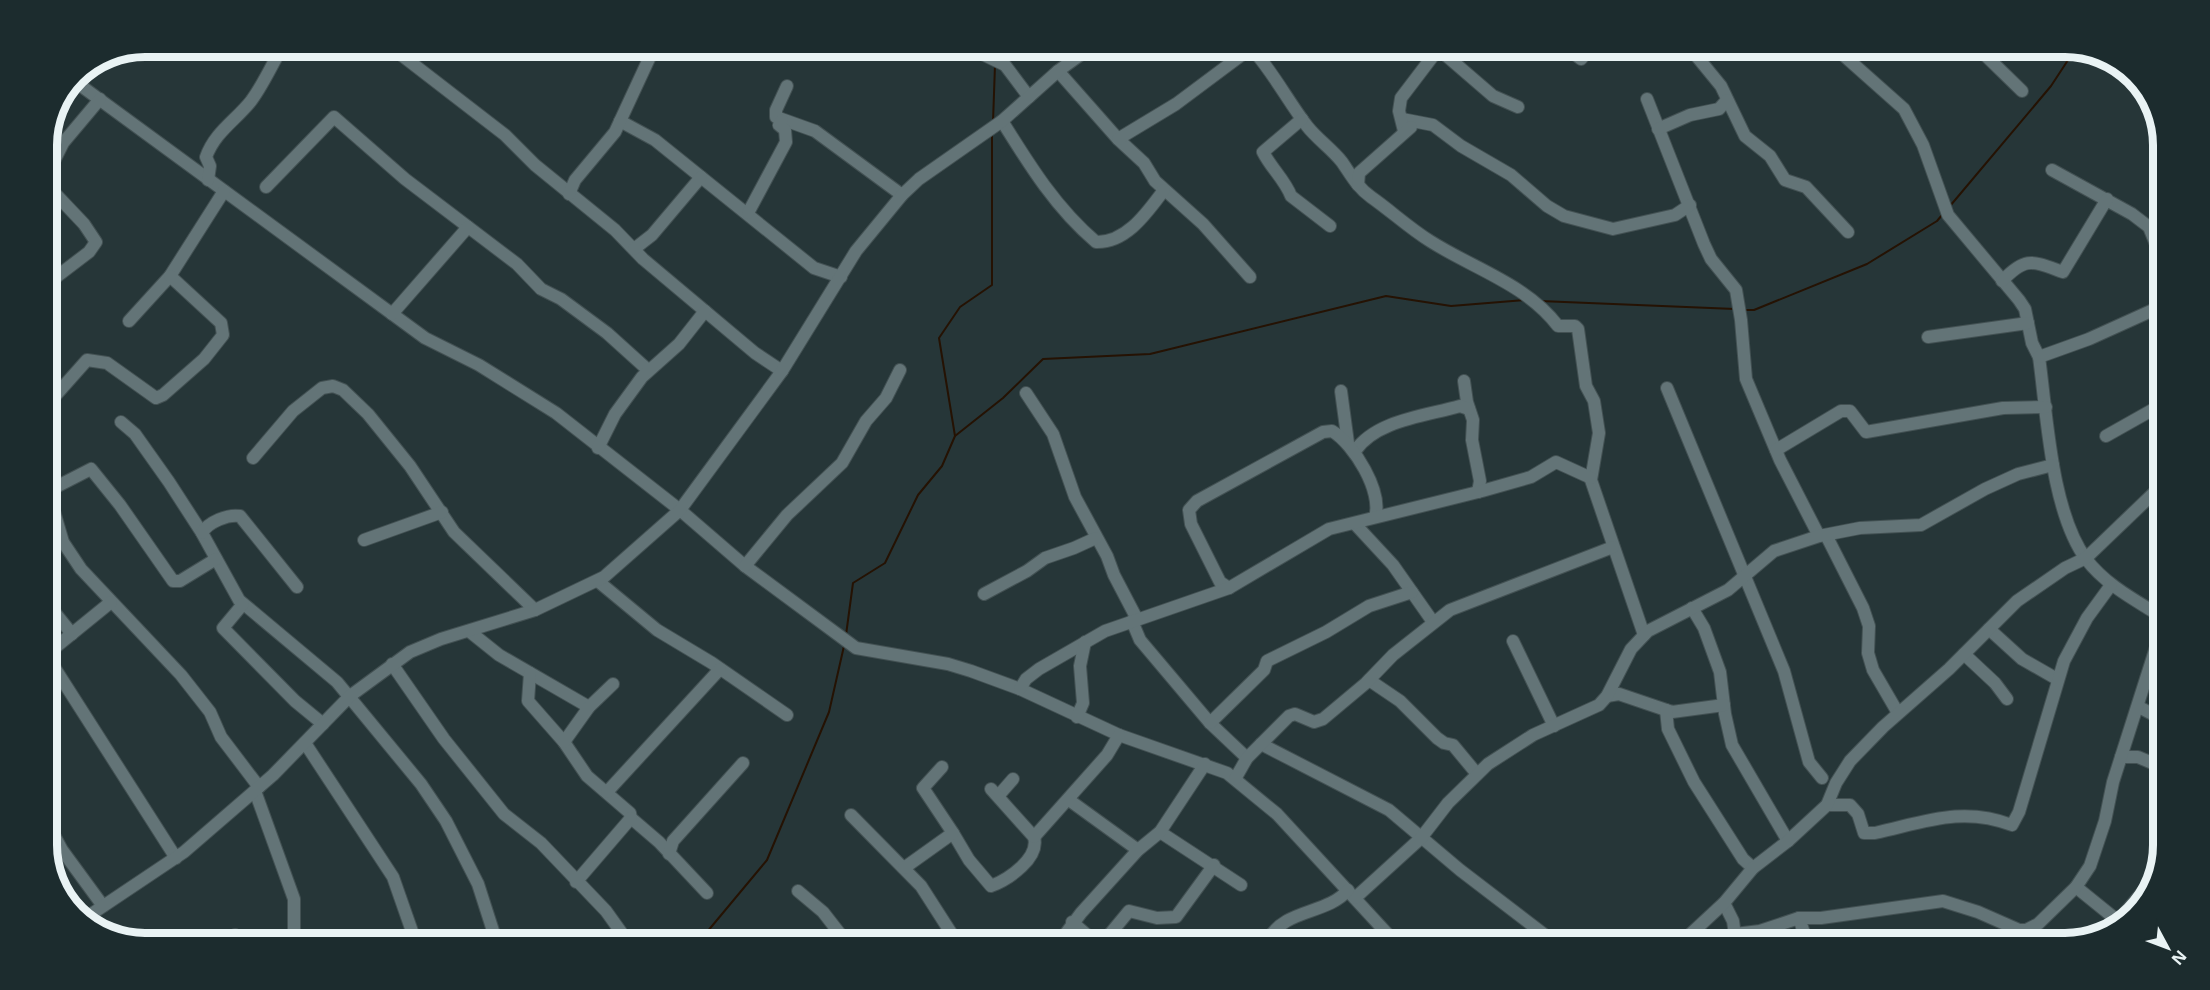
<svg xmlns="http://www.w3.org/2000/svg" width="2210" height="990" viewBox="0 0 2210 990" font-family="'Noto Sans',sans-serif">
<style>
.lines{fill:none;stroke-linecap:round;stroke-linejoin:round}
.stream{stroke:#251203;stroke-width:2}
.minor-casing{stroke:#435153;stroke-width:14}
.minor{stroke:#637477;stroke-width:12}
.rim{fill:none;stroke:#e9f3f4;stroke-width:8}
</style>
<rect width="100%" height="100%" fill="#263638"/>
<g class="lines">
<!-- stream -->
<g class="stream">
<polyline points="997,57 998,50"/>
<polyline points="993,122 995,65"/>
<polyline points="1950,206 2051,86 2072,54"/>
<polyline points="1540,301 1735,309"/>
<polyline points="1744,310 1754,310 1867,264 1937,221 1942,215"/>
<polyline points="955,436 939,338 960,307 992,285 992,134"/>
<polyline points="846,635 853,583 885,563 918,495 942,466 955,436 1003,398 1043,359 1150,354 1386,296 1451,306 1525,300"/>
<polyline points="702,938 767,860 829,712 844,646"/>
</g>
<!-- minor casing -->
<g class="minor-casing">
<g id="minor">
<polyline points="391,47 505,135 535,165 615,230 643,259 755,353 782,371"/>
<polyline points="748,49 757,53"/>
<polyline points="974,50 1005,65 1029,97"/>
<path d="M1254,51c20,23 34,50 53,75 10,13 25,23 35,36 9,13 15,25 29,35 20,14 38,31 59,44 44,28 96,43 128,85h17l3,3 8,57 8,15 5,32 -8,47 53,155"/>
<polyline points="1442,52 1493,96 1518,107"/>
<polyline points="1572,52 1581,59 1587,52"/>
<polyline points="1694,53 1721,86 1745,136 1770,156 1785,180 1806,187 1848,232"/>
<path d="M1841,53l63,56 19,36 25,70 71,85 6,9 7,34 7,14c8,58 12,154 47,202 19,25 47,40 73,56"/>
<polyline points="1984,54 2022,91"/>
<polyline points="1058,71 1118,139 1144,163 1155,181 1203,224 1250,277"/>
<polyline points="73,80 425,338 479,365 556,413 680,510 745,566 856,648 948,664 971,671 1020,689 1119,735 1227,773 1277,814 1394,941"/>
<polyline points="787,86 776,110 776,117 815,131 902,195"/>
<polyline points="1647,99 1704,244 1711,259 1736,290 1741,320 1746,379 1780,460 1819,536"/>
<path d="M1302,119l-39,33c8,16 22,28 28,44l39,30"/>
<polyline points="1402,119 1433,125 1461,146 1511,175 1547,206 1564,216 1613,229 1675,215 1690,205"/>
<polyline points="620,121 655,140 814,268 841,277"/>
<path d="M1002,121c28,45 54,87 94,121 31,1 52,-31 68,-52"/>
<polyline points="1658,129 1690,115 1719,109 1727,100"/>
<polyline points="1404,131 1399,111 1401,98 1436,52"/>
<polyline points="1118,139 1176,104 1247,51"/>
<polyline points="2052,170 2132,214 2149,227 2162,259"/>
<polyline points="47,175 63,143 100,99"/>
<path d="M208,180l2,-14 -4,-9c9,-25 29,-36 45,-56 12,-16 21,-36 31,-54"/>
<polyline points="47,185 84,224 96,242 89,252 47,284"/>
<polyline points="1358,185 1359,173 1411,127"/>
<polyline points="266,187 334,117 405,179 517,264 541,289 561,299 607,333 648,370"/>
<polyline points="569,194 575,180 615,132 654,48"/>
<polyline points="748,213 786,142 785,130 779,125 782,120"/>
<polyline points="634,249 652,235 701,177"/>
<path d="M2002,281c24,-25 30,-20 61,-9l44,-73"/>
<polyline points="392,314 468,227"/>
<polyline points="129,321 170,276 224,191"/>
<polyline points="1928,337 2028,323"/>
<polyline points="2039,357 2089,339 2162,306"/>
<polyline points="1464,381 1467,402 1473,420 1472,440 1480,481 1478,492"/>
<polyline points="1667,388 1784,671 1809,762 1822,778"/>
<polyline points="1341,391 1348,443"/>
<polyline points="1026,393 1053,434 1075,497 1107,556 1114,575 1137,619"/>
<polyline points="47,405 87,360 107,363 156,398 163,395 204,359 223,335 221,323 170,276"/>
<polyline points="121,422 135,434 169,482 202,533 239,600 337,682 421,784 446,821 478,884 495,937"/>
<polyline points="2106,436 2161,405"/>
<polyline points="598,448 615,414 642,377 679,344 705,311"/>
<polyline points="1776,450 1841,411 1850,411 1866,432 2003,408 2046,407"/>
<path d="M1355,451c21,-31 71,-35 105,-45l9,3"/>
<polyline points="253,458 293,411 322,388 333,386 343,390 368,414 410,466 454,532 535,610"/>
<polyline points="1355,524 1393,565 1433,622"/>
<path d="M202,533c6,-11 26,-19 38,-17l57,71"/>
<polyline points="1826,535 1863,608 1869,626 1868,653 1873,670 1898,713"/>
<polyline points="364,540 442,512"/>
<polyline points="216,559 180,581 173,581 120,505 91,469 48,491 63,542 81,569 181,675 210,712 221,737 259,787"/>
<polyline points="745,566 787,515 842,463 866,421 886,398 900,370"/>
<polyline points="599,582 657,630 712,663 787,715"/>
<path d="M1229,588l-9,-6 -29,-58 -2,-14 8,-9 126,-69 9,-1c22,13 51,61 43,86"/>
<polyline points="984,594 1027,571 1045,558 1074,548 1096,538"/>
<polyline points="47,603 72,634"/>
<polyline points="243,604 223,628 295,701 323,724"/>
<polyline points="1692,608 1704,628 1720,672 1725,714 1732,745 1788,841"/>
<polyline points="1132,621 1140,640 1210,723 1247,758"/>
<polyline points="1989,629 2022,659 2057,679"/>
<polyline points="469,631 499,655 589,707"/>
<polyline points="1513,641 1554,726"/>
<polyline points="47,654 111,602"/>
<polyline points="1964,654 1995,683 2007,699"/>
<polyline points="47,656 176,858"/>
<polyline points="392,664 444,739 504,814 541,843 606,911 621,932 621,938"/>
<polyline points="530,673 528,701 564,742 587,776 630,813 631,818 659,842 707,893"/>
<polyline points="1369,680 1400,701 1437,738 1444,743 1453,745 1477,774"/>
<polyline points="1020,689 1026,679 1039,669 1105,631 1229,588 1329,529 1482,491 1531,477 1556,462 1591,478"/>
<polyline points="1607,696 1619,694 1672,712 1724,705"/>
<polyline points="2139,707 2158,717"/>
<polyline points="1666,710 1668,729 1694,782 1743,859 1753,868"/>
<polyline points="1077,717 1083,703 1080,666 1085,642"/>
<polyline points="1210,723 1264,670 1267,661 1326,632 1369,606 1412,592"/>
<polyline points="564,742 589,707 613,684"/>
<polyline points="305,743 393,877 414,937"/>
<polyline points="1261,744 1389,810 1460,870 1554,942"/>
<polyline points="2121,757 2138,757 2157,765"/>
<polyline points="1235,779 1247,758 1289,716 1295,714 1314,722 1323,719 1366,683 1393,655 1450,610 1613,547"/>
<polyline points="255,791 294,899 294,937"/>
<polyline points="607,792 720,669"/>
<polyline points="999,795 1013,779"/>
<polyline points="1069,800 1138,850"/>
<path d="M1827,805h23l8,9 6,19h11c50,-11 87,-27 137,-8l7,-13 45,-151 23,-43 24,-33"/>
<polyline points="851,815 921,886 955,939"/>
<polyline points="47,822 62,850 103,906"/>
<polyline points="1160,832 1241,885"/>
<path d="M953,833l16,27 22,26c18,-7 49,-28 43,-49l-43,-48"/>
<polyline points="1034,837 1107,755 1119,735"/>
<polyline points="669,854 673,841 743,763"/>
<polyline points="904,868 953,833 923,788 942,767"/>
<polyline points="576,882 631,818"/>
<polyline points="2076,887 2118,921 2120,926"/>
<polyline points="798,891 823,912 844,939"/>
<polyline points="1355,898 1421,838 1448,803 1488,764 1533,735 1599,705 1607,696 1631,649 1648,631 1728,590 1774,551 1819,536 1860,528 1921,525 1985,489 2018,474 2053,465"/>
<polyline points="1724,903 1733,921 1736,942"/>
<polyline points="1799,918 1807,942"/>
<polyline points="84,919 184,852 273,775 350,696 410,652 441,639 535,610 604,577 680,510 782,371 856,251 902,195 919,179 1002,121 1058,71 1087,50"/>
<polyline points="2118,921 2156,876"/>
<polyline points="1072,922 1093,940"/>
<polyline points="1735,934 1760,931 1799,918 1821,918 1943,901 1978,912 2019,930 2026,930 2038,924 2076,887 2090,866 2105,821 2113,782 2158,641"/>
<polyline points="233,936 235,935"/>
<polyline points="1061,940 1081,913 1138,850 1160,832 1205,764"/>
<polyline points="1105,940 1129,911 1157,918 1176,917 1214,865"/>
<path d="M1268,940c17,-32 59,-25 80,-50"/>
<polyline points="1682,942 1724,903 1753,868 1788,841 1827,805 1836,783 1850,761 1883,727 1949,669 2017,601 2065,568 2086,558 2160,487"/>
</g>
</g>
<!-- minor -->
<use href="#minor" class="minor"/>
</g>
<!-- crop -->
<path d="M0 0H2210V990H0ZM145 57H2065A88 88 0 0 1 2153 145V845A88 88 0 0 1 2065 933H145A88 88 0 0 1 57 845V145A88 88 0 0 1 145 57Z" fill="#1c2c2e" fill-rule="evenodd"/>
<path class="rim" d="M145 57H2065A88 88 0 0 1 2153 145V845A88 88 0 0 1 2065 933H145A88 88 0 0 1 57 845V145A88 88 0 0 1 145 57Z"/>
<!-- north arrow -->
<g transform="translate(2168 948) rotate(131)" stroke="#1c2c2e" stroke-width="4.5" paint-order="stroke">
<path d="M0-4.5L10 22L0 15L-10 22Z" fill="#e9f3f4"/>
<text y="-9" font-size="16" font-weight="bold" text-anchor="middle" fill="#e9f3f4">N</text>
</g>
</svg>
